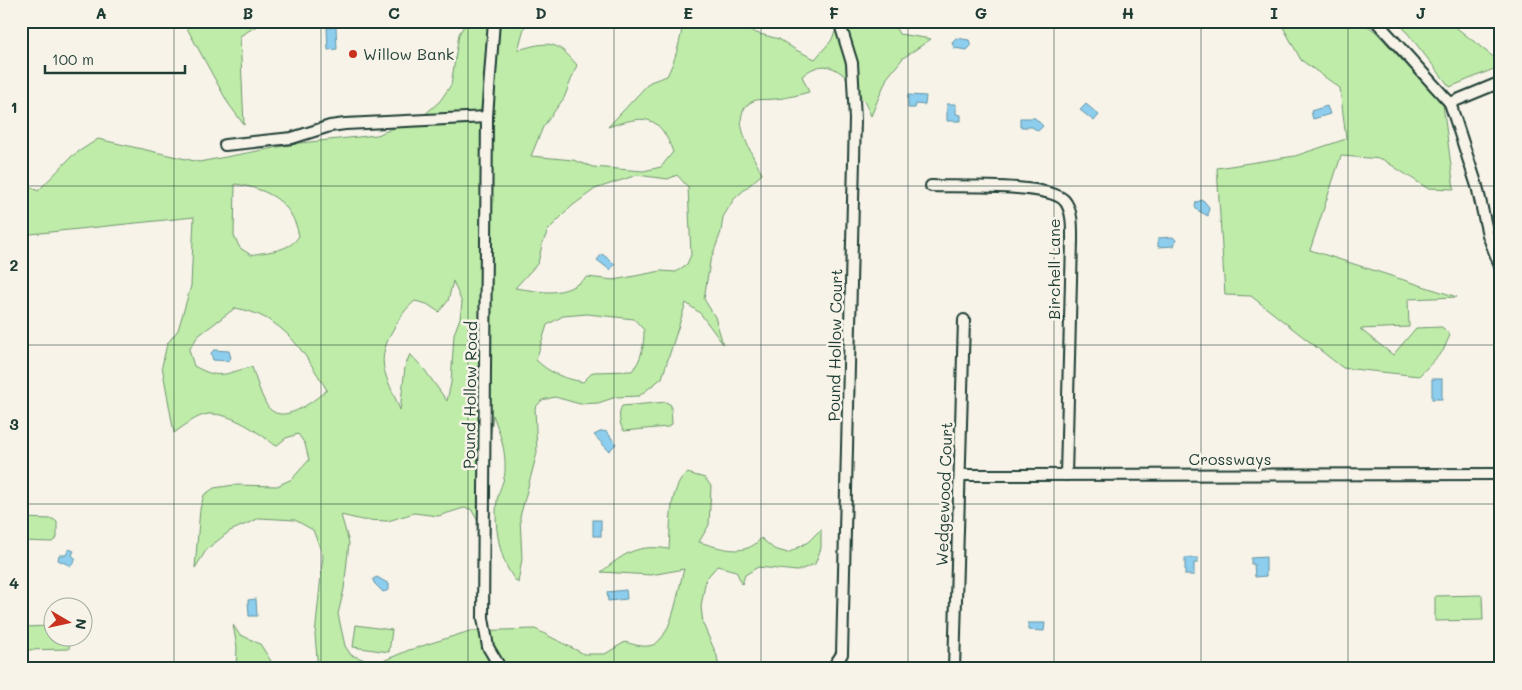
<svg xmlns="http://www.w3.org/2000/svg" width="1522" height="690" viewBox="0 0 1522 690" font-family="Mali,sans-serif">
<style>
.green{fill:#bfeca9;stroke:#6f946e;fill-rule:evenodd}
.water{fill:#8dcdee;stroke:#6193a4}
.lines{fill:none;stroke-linecap:round;stroke-linejoin:round}
.street-casing{stroke:#1f3d34;stroke-width:14}
.street{stroke:#f7f3e8;stroke-width:10}
.grid{fill:none;stroke:#1f3d34;stroke-width:1;stroke-opacity:0.55}
.poi-dot{fill:#c8321e;stroke:#f7f3e8;stroke-width:2}
.labels{text-anchor:middle;stroke-width:5;stroke-linejoin:round;paint-order:stroke}
.poi-label{font-size:16px;fill:#1f3d34;stroke:#f7f3e8;text-anchor:start}
.street-label{font-size:16px;fill:#1f3d34;stroke:#f7f3e8}
.neatline{fill:none;stroke:#1f3d34;stroke-width:2}
.grid-label{font-size:16px;text-anchor:middle;font-weight:bold;fill:#1f3d34}
</style>
<rect width="100%" height="100%" fill="#f7f3e8"/>
<filter id="ink" filterUnits="userSpaceOnUse"><feTurbulence type="fractalNoise" baseFrequency=".02" numOctaves="2"/><feDisplacementMap in="SourceGraphic" scale="10" xChannelSelector="R" yChannelSelector="G"/><feConvolveMatrix kernelMatrix="1 2 1 2 8 2 1 2 1" color-interpolation-filters="sRGB"/></filter>
<g filter="url(#ink)">
<!-- green -->
<g class="green">
<polygon points="183,21 265,21 240,36 244,125 228,103"/>
<path d="M467,21h64l-7,7 -6,22c31,-9 38,-10 59,15l-13,33 -21,29 -12,29 42,4 20,7 50,4 18,-4 12,-15c-14,-39 -29,-37 -65,-25l42,-45 17,-6c8,-16 12,-30 15,-47l-23,-8h78l19,12 23,6 17,11 19,9 16,-18 9,-20h52l7,13 32,5 -28,19 -16,20 -16,38c-7,-18 -31,-59 -56,-48 -4,1 -9,5 -13,8l7,16c-11,3 -22,6 -34,7 -6,1 -14,0 -19,1 -32,11 -3,55 6,74l-28,25 -11,18 -2,15 -11,30 -6,37 11,18 8,27 -23,-31 -14,-10 -24,75 -23,18 -23,1 -18,6 -18,1 -25,-7 -13,3 -7,8 2,45 -17,64 2,42 -4,24c-18,-17 -26,-62 -20,-87 2,-8 7,-17 7,-26 1,-20 -5,-36 -12,-55l-14,108 -8,-14 -7,-1 -26,8 -24,-3 -26,8 -26,-1 -21,-5 8,28 -5,46 -6,25 7,32 6,9 17,6h15l26,-11 61,-19 65,-2 49,25h21l20,-12c7,2 16,5 23,4 24,-1 30,-58 36,-77l-33,6 -50,-3c24,-19 36,-28 68,-23 2,-23 -1,-60 18,-76l18,5 6,8 -2,39 -10,17c21,6 47,16 62,-4l13,11 14,4 20,-11 13,-13v19l-6,16 -18,7 -39,-4 -13,8 -3,9 -6,-13 -19,-5 -11,13 -5,27 2,18 14,32 2,13h-401l-3,-34 8,-79 -10,-26 -18,-10 -35,-2 -30,13 -23,18 -12,19 5,-59 4,-14 10,-7 20,-3 43,1 15,-7 17,-19 -4,-16 -7,-10 -12,4 -10,8c-18,-14 -44,-33 -67,-32 -12,1 -25,12 -35,19l-12,-67 5,-22 11,-14 13,-44 3,-69 -173,18v-54l17,10 34,-35 26,-17 101,23 101,-19 77,-8 46,-19 17,-15 11,-16 8,-51zM637,175l31,4 9,-4 11,12 3,68 -4,9 -11,8 -15,-1 -47,9 -27,-3c-25,21 -42,15 -72,11l23,-25 4,-18 6,-15 24,-24 23,-17zM235,184c33,5 57,17 64,52 -10,16 -31,15 -48,19l-11,-7 -6,-12zM453,281l9,22 -2,15 -6,16 -3,49 -4,18 -23,-32 -14,-15 -5,13 -5,43c-14,-37 -27,-46 -5,-84 6,-10 11,-18 20,-25l12,3 12,8 9,-11zM235,308c49,8 68,43 92,82 -14,11 -47,39 -61,14 -6,-11 -10,-25 -14,-37 -28,6 -31,14 -58,-1l-5,-16 9,-14zM587,314l47,5 10,11c0,16 -2,29 -12,41l-39,1 -10,10c-20,-4 -32,-8 -47,-22l11,-35 16,-9z"/>
<polygon points="1306,21 1361,21 1376,32 1443,104 1454,189 1427,188 1382,159 1341,156 1310,250 1457,297 1408,299 1409,327 1360,329 1393,355 1416,328 1442,327 1450,335 1443,351 1419,376 1343,368 1251,296 1225,295 1217,168 1295,156 1346,139 1340,88 1301,60 1283,27"/>
<polygon points="1398,21 1448,21 1501,63 1501,66 1450,87"/>
<path d="M666,402l5,3 1,19 -5,3 -43,4c-5,-6 -6,-19 -2,-25z"/>
<polygon points="21,518 53,519 57,522 57,538 52,542 21,541"/>
<polygon points="1482,595 1483,620 1435,621 1435,596"/>
<polygon points="233,625 239,634 260,644 276,669 236,669 237,647"/>
<polygon points="356,625 392,630 389,652 353,647"/>
<polygon points="52,626 52,638 70,638 69,649 24,650 22,648 23,627"/>
</g>
<!-- water -->
<g class="water">
<polygon points="336,27 337,49 328,50 327,28"/>
<polygon points="956,38 969,40 971,46 967,50 954,48 952,42"/>
<polygon points="908,95 926,96 925,105 916,104 915,108 908,108"/>
<polygon points="947,104 956,104 956,114 961,115 961,121 947,121"/>
<polygon points="1086,104 1099,115 1094,121 1080,110"/>
<polygon points="1327,106 1330,114 1313,119 1311,111"/>
<polygon points="1020,118 1035,118 1043,126 1038,131 1032,127 1020,127"/>
<polygon points="1203,200 1209,207 1208,216 1197,210 1195,207 1196,202"/>
<polygon points="1173,237 1176,240 1174,246 1158,247 1158,238"/>
<polygon points="602,254 615,264 610,270 597,260"/>
<polygon points="214,350 229,351 231,358 228,361 213,360 211,353"/>
<rect x="1432" y="379" width="10" height="20"/>
<polygon points="602,431 607,432 616,444 609,451 594,435"/>
<rect x="593" y="520" width="8" height="16"/>
<polygon points="69,549 74,551 72,555 76,559 71,566 58,560 59,555 66,555"/>
<polygon points="1266,557 1266,576 1255,577 1254,564 1251,564 1251,558"/>
<polygon points="1185,558 1198,558 1198,563 1194,563 1194,575 1185,575"/>
<polygon points="377,577 389,584 389,590 383,592 374,583 373,579"/>
<polygon points="626,590 627,599 608,601 607,592"/>
<polygon points="256,599 257,616 249,616 248,600"/>
<polygon points="1028,623 1045,623 1044,631 1028,630"/>
</g>
<g class="lines">
<!-- street casing -->
<g class="street-casing">
<g id="street">
<polyline points="494,21 487,117 483,618 488,647 501,669"/>
<polyline points="1376,21 1450,103 1477,186 1488,235 1501,269"/>
<polyline points="1450,103 1501,82"/>
<polyline points="225,145 292,138 330,126 345,124 487,117"/>
<path d="M931,186c26,1 116,-3 133,14 9,10 8,29 8,41l-6,234"/>
<polyline points="960,475 1501,474"/>
<polyline points="832,669 842,654 855,119 852,63 839,21"/>
<polyline points="954,669 964,320"/>
</g>
</g>
<!-- street -->
<use href="#street" class="street"/>
</g>
</g>
<!-- grid -->
<path class="grid" d="M174,21v648M321,21v648M468,21v648M614,21v648M761,21v648M908,21v648M1054,21v648M1201,21v648M1348,21v648M21,186h1480M21,345h1480M21,504h1480"/>
<!-- markers -->
<circle class="poi-dot" cx="353" cy="54" r="5"/>
<g class="labels">
<!-- poi labels -->
<g class="poi-label">
<text x="363" y="60">Willow Bank</text>
</g>
<!-- street labels -->
<g class="street-label">
<text transform="translate(1054 269) rotate(-90)" y="6">Birchell Lane</text>
<text transform="translate(835 345) rotate(-89)" y="6">Pound Hollow Court</text>
<text transform="translate(470 395) rotate(-89)" y="6">Pound Hollow Road</text>
<text x="1230" y="465">Crossways</text>
<text transform="translate(944 494) rotate(-88)" y="6">Wedgewood Court</text>
</g>
</g>
<!-- margin -->
<rect width="1522" height="690" fill="none" stroke="#f7f3e8" stroke-width="55"/>
<!-- north arrow -->
<g transform="translate(68 622) rotate(99)"><circle r="24" fill="#f7f3e8" stroke="#a1aaa0"/>
<path d="M0-4L9 19L0 12L-9 19Z" fill="#c8321e"/>
<text y="-8" font-size="14" font-weight="bold" text-anchor="middle" fill="#1f3d34">N</text>
</g>
<!-- scale -->
<path d="M45 65v8h140v-8" fill="none" stroke="#1f3d34" stroke-width="2.5"/>
<text x="52" y="65" font-size="15" fill="#1f3d34" stroke="#f7f3e8" stroke-width="4" paint-order="stroke">100 m</text>
<rect x="28" y="28" width="1466" height="634" class="neatline"/>
<g class="grid-label">
<text x="101" y="19">A</text>
<text x="248" y="19">B</text>
<text x="394" y="19">C</text>
<text x="541" y="19">D</text>
<text x="688" y="19">E</text>
<text x="834" y="19">F</text>
<text x="981" y="19">G</text>
<text x="1128" y="19">H</text>
<text x="1274" y="19">I</text>
<text x="1421" y="19">J</text>
<text x="14" y="113">1</text>
<text x="14" y="271">2</text>
<text x="14" y="430">3</text>
<text x="14" y="589">4</text>
</g>
</svg>
